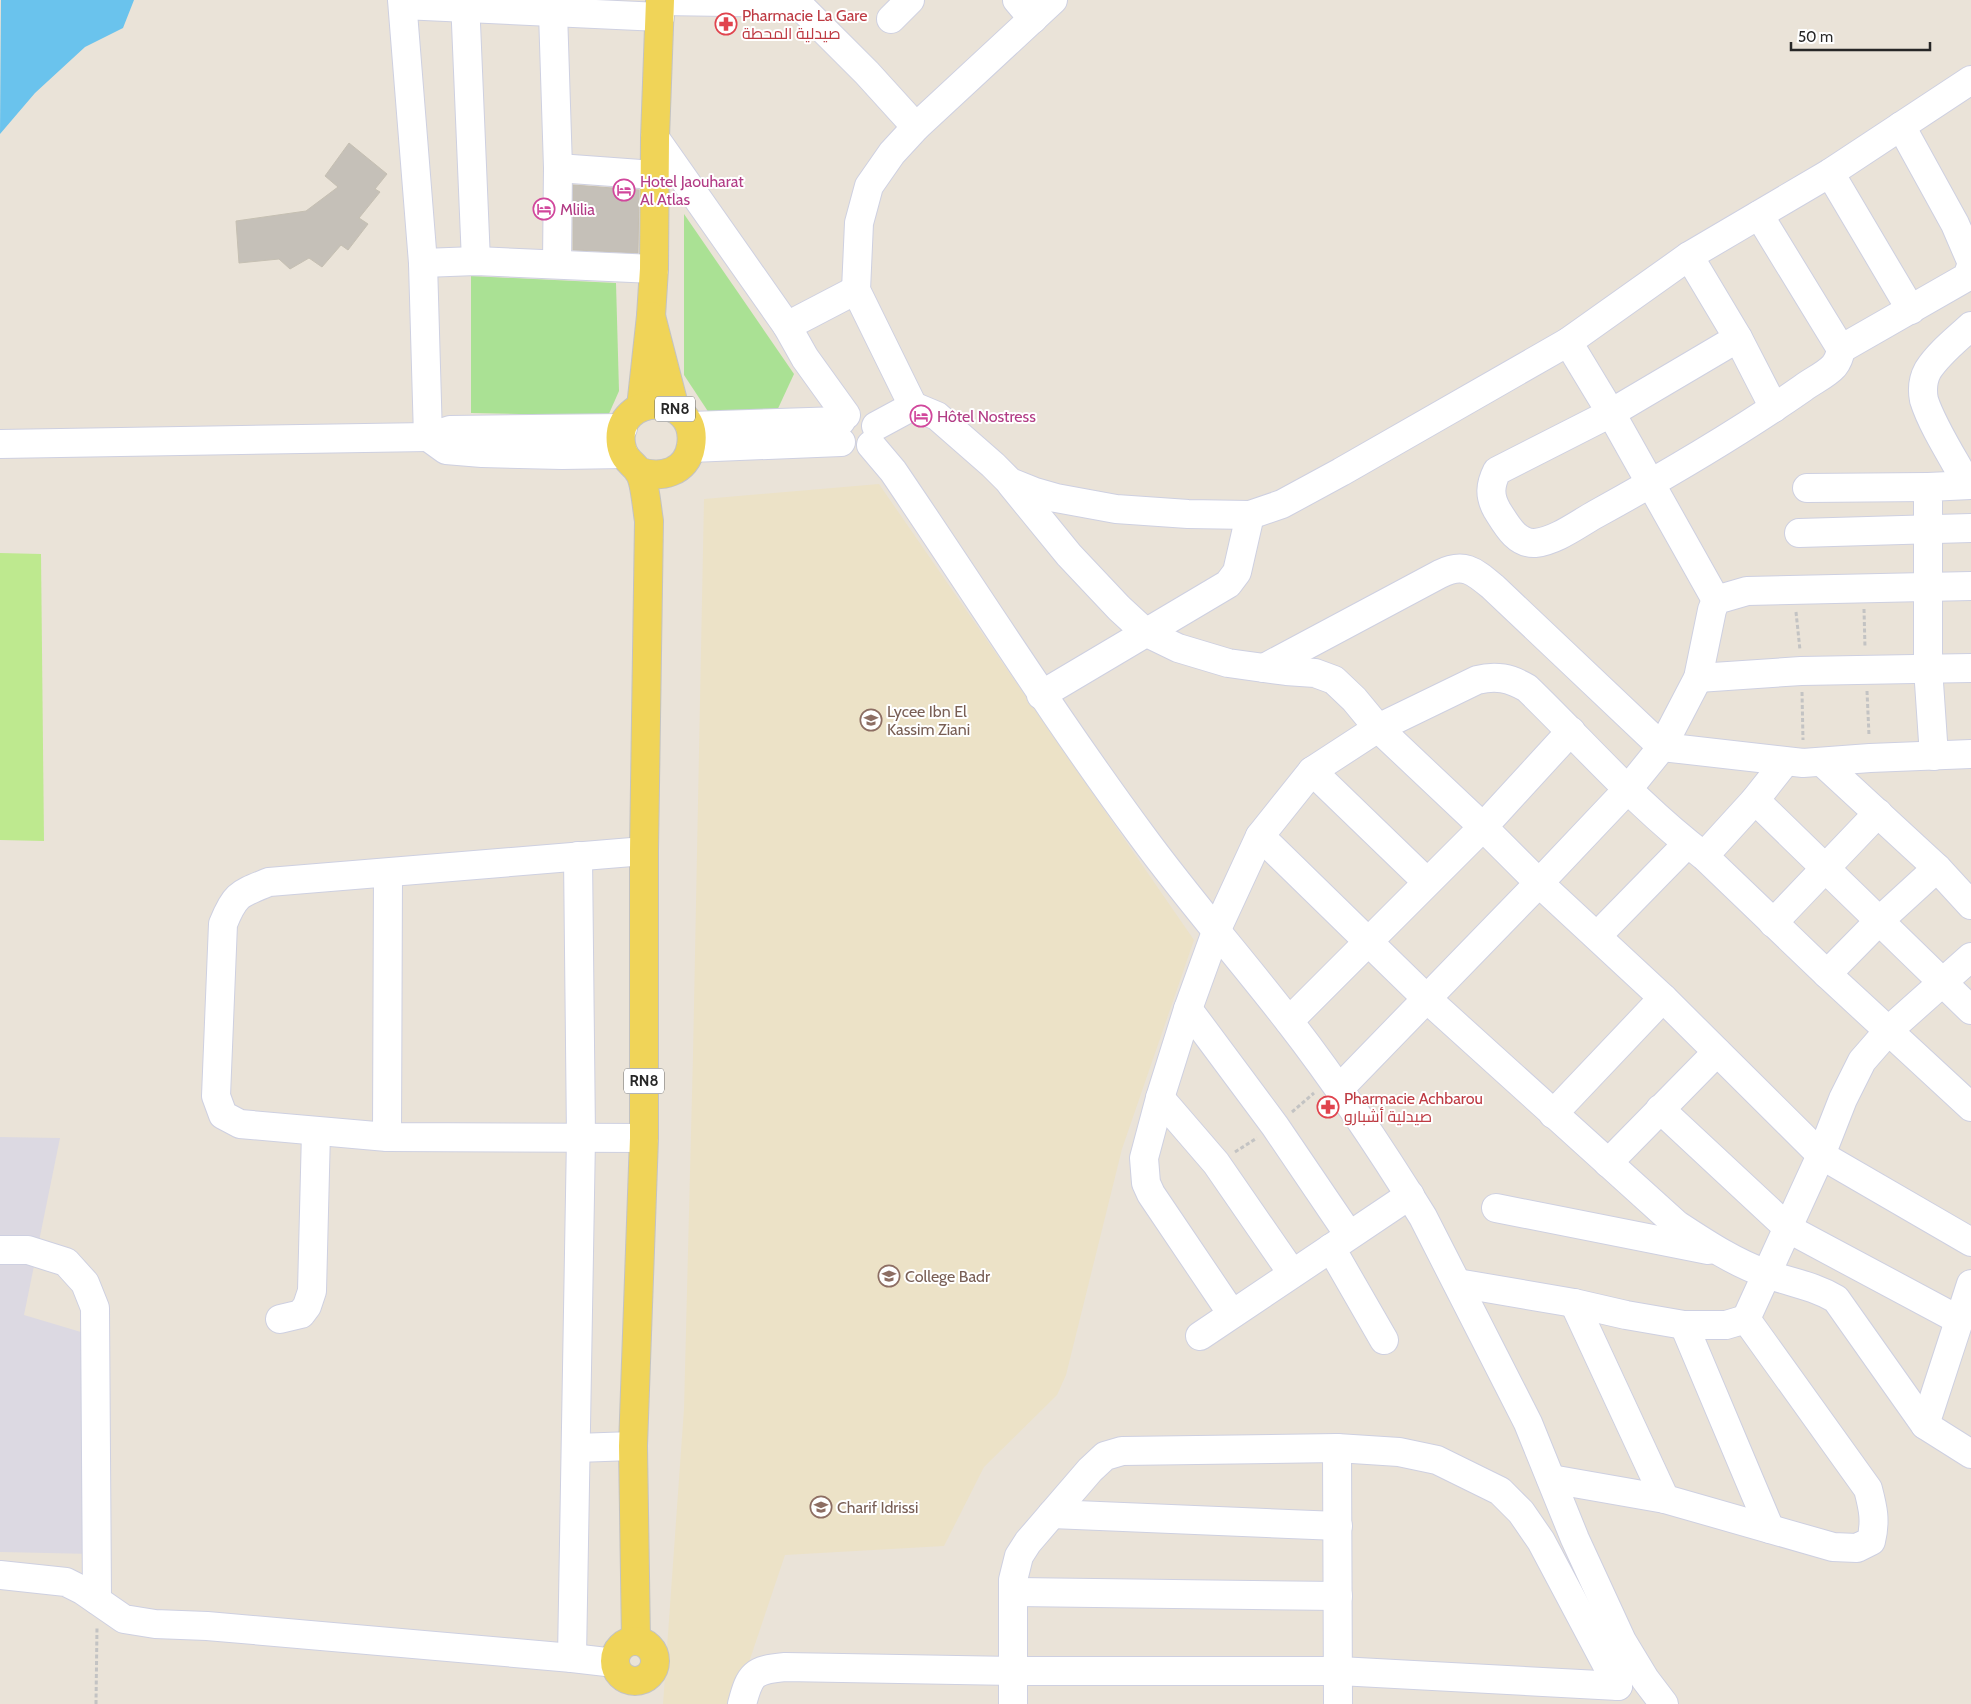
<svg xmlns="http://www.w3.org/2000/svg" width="1971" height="1704" viewBox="0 0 1971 1704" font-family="Cabin,Cairo,sans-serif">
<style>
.industrial{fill:#dcd9e2}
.education{fill:#ece2c7}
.green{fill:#aae194}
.pitch{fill:#bee98f}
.water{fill:#6ac3ed}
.building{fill:#c5c0b8;stroke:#c5bfb2}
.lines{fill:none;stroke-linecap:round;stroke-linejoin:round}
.minor-casing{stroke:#ced0e1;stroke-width:30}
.major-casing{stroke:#c3c3c3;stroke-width:30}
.path{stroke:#c3c3c3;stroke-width:3;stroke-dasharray:4 2.5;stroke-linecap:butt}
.minor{stroke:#fff;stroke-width:28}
.major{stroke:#f0d458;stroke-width:28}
.labels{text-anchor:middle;stroke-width:4;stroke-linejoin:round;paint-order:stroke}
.shield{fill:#fff;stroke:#686868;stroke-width:1}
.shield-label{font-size:15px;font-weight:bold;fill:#272727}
.health-label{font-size:16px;fill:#be3a42;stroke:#fff;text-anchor:start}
.hotel-label{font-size:16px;fill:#b23c85;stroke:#fff;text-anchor:start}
.education-label{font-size:16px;fill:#785e54;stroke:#fff;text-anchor:start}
</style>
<rect width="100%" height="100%" fill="#eae3d8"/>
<!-- industrial -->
<polygon class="industrial" points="0,1137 60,1138 24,1315 91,1335 94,1554 0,1552"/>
<!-- education -->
<polygon class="education" points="879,484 1194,940 1122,1149 1066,1375 1057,1395 984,1467 944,1546 785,1555 735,1704 663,1704 684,1409 693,1055 704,499"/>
<!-- green -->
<g class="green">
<polygon points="684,214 794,374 775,415 711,416 684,375"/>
<polygon points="471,276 616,283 619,391 608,416 471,413"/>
</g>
<!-- pitch -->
<polygon class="pitch" points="0,553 41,554 44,841 0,840"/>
<!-- water -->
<polygon class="water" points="1,0 134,0 123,28 85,47 35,93 0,134"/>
<!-- building -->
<g class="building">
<polygon points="349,143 387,174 375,189 380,192 359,218 368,224 348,250 341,245 322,267 309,258 290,269 279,259 239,263 236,221 306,211 338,187 325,176"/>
<polygon points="573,185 639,190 638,253 573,250"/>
</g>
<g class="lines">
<!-- minor casing -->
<g class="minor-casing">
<g id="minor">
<polyline points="402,0 423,263 428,437"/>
<polyline points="465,0 476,261"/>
<polyline points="797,0 797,3 867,73 916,127"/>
<polyline points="1017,0 1033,19"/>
<polyline points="660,1 797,3"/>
<polyline points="403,5 660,17"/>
<polyline points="553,12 558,168 557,264"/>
<polyline points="891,19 910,0"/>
<polyline points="1901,126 1955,224 1971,261"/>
<polyline points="655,138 787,326 805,358 846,415"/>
<polyline points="558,168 654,175"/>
<polyline points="1830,173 1911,310"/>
<polyline points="1759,215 1841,349"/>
<polyline points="1689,256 1738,338 1774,408"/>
<polyline points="423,263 476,261 654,269"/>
<polyline points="787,326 856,290"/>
<path d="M1738,338l-127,75 -114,58c-7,14 -8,25 0,39 9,14 19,34 38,33 21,-2 43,-19 61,-29 71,-39 141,-80 207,-126 9,-7 23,-13 31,-22 4,-5 6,-11 7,-17l126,-72 4,-11"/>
<polyline points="1568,342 1611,413 1716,600"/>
<polyline points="913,406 856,290 859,223 869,186 892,153 916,127 1053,0"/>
<polyline points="690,426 841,421"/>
<polyline points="876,426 913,406 937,416 993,465 1010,482 1035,492 1056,498 1116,509 1188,514 1250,515 1282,504 1341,472 1568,342 1689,256 1830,173 1971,80"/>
<polyline points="428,437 446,450 482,453 562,455 624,454"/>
<polyline points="0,444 428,437 450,430 623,428"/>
<path d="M871,445l22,26c83,122 161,246 249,365 46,63 98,122 146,184 49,63 93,129 135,197l105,206 47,116 47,102 23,38 19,25"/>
<polyline points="691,448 841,442"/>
<polyline points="1011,484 1069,555 1119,608 1145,632 1178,648 1228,663 1286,671 1315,673 1334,680 1354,699 1378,728 1483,827 1539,883 1663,998 1821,1155 1971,1242"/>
<path d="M1968,485c-13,-24 -36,-59 -44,-85 -2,-10 -1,-21 4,-30 11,-17 28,-30 43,-44"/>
<polyline points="1807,488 1928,487"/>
<polyline points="1799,533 1971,528"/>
<path d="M1264,668l176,-94c24,-12 34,-3 53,13l169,160 141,16 67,-5 101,-4"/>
<polyline points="1698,678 1801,671 1971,668"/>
<polyline points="1041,695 1228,584 1237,572 1250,515"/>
<polyline points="1934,756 1928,668 1928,487 1971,485"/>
<polyline points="1823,763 1937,868 1971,905"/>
<polyline points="1312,771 1427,882"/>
<polyline points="1755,800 1971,1010"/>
<path d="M1260,836l166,162 250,226c29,19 59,39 91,50 25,9 45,11 69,25l89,126 46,29"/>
<path d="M644,851l-375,31c-30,12 -34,12 -46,42l-7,172 7,19 17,9 147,13 257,1"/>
<polyline points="1704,856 1755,800 1785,762"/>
<polyline points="1773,923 1878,813"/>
<polyline points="1597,936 1687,844"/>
<polyline points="1827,974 1879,921 1937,868"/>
<polyline points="1188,1009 1275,1126 1349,1235"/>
<polyline points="1289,1021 1483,827 1571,731"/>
<polyline points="1339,1089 1539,883 1628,789 1662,747 1698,678 1712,610 1716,600 1747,591 1971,586"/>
<polyline points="1160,1098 1216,1163 1292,1273"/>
<polyline points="1660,1109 1789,1229 1959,1320"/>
<polyline points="1553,1114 1663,998"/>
<polyline points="387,1137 388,873"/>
<polyline points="1608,1163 1717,1052"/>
<polyline points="1496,1208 1708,1250"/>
<polyline points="1331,1248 1384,1340"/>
<polyline points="0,1250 28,1250 66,1262 85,1283 95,1308 97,1600"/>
<polyline points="1457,1283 1574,1303 1626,1315 1684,1325 1726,1325 1746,1319"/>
<polyline points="1574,1303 1665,1499"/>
<path d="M1232,1314l-81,-120 -5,-11 -2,-25 16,-60 28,-89 29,-80 43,-93 52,-65 66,-43 99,-48c19,-5 33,-2 50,8 58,56 112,119 177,168l123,118 144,133"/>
<polyline points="280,1319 301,1314 307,1306 312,1291 316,1132"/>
<polyline points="1684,1325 1770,1529"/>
<polyline points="1200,1336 1410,1195"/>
<polyline points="1925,1425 1971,1284"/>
<polyline points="576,1448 633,1446"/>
<polyline points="1337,1448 1338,1704"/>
<path d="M1551,1479l114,20 168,48 24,1 14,-7c5,-20 2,-33 -3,-52l-122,-170 75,-164 22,-56 19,-38 27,-31 82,-73"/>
<polyline points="1052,1514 1338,1526"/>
<polyline points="0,1575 66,1582 82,1590 124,1619 155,1624 207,1626 572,1658 615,1663"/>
<polyline points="1013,1592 1338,1596"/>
<polyline points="572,1658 581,1137 578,856"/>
<path d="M742,1704c8,-30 11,-34 43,-37l229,4h325l279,15"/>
<polyline points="1013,1704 1013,1580 1019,1556 1028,1542 1090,1470 1105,1456 1122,1451 1337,1448 1399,1452 1437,1460 1500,1491 1521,1512 1541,1541 1618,1686"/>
</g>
</g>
<!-- major casing -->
<g class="major-casing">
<g id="major">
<polyline points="651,316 654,269 655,138 660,0"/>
<polyline points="641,407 651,316 675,409"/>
<path d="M636,1641l-3,-195 11,-308v-287l5,-330c-2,-12 -4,-36 -8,-45 -4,-12 -17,-13 -20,-32 -7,-52 79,-53 70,2 -4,27 -31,33 -53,25"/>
<circle cx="635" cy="1661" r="20"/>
</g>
</g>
<!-- path -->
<g class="path">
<polyline points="1864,609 1865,648"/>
<polyline points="1796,612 1800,650"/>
<polyline points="1867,691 1869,735"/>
<polyline points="1802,692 1803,740"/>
<polyline points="1292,1112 1314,1093"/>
<polyline points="1235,1152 1257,1138"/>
<polyline points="96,1704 97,1627"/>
</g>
<!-- minor -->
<use href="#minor" class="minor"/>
<!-- major -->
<use href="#major" class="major"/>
</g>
<!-- icons -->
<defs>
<g id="pharmacy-ring" transform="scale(1.125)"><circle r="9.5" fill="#fff" stroke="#e0444e" stroke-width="1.5"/><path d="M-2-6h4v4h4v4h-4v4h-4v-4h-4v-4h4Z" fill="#e0444e"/></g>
<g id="hotel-ring" transform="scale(1.125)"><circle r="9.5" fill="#fff" stroke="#d1479c" stroke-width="1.5"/><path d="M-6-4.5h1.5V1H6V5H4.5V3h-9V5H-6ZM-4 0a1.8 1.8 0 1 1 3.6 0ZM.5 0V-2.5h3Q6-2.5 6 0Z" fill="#d1479c"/></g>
<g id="university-ring" transform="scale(1.125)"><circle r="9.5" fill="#fff" stroke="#8d6e63" stroke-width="1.5"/><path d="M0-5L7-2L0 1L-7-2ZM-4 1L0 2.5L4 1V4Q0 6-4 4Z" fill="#8d6e63"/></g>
<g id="school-ring" transform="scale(1.125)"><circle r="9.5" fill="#fff" stroke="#8d6e63" stroke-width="1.5"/><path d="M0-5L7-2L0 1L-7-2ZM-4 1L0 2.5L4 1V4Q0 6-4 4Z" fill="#8d6e63"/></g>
</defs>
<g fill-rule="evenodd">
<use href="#pharmacy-ring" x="726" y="24"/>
<use href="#hotel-ring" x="624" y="190"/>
<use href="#hotel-ring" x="544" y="209"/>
<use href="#hotel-ring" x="921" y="416"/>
<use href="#university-ring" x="871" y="720"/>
<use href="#pharmacy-ring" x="1328" y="1107"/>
<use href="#university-ring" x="889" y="1276"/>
<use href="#school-ring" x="821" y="1507"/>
</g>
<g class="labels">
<!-- shield labels -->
<g class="shield">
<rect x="655" y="396.5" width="40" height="25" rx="4"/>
<rect x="624" y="1068.5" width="40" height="25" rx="4"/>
</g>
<g class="shield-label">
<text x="675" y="414">RN8</text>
<text x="644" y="1086">RN8</text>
</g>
<!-- health labels -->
<g class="health-label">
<text x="742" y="21">Pharmacie La Gare<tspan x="742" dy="18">صيدلية المحطة</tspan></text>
<text x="1344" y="1104">Pharmacie Achbarou<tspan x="1344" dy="18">صيدلية أشبارو</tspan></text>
</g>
<!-- hotel labels -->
<g class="hotel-label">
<text x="640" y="187">Hotel Jaouharat<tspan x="640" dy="18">Al Atlas</tspan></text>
<text x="560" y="215">Mlilia</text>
<text x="937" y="422">Hôtel Nostress</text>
</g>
<!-- education labels -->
<g class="education-label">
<text x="887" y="717">Lycee Ibn El<tspan x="887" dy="18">Kassim Ziani</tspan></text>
<text x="905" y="1282">College Badr</text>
<text x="837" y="1513">Charif Idrissi</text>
</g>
</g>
<!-- scale -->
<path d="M1791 42v8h139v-8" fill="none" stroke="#272727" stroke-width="2.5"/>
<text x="1798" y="42" font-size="15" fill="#272727" stroke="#ffffff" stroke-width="4" paint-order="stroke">50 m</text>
</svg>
